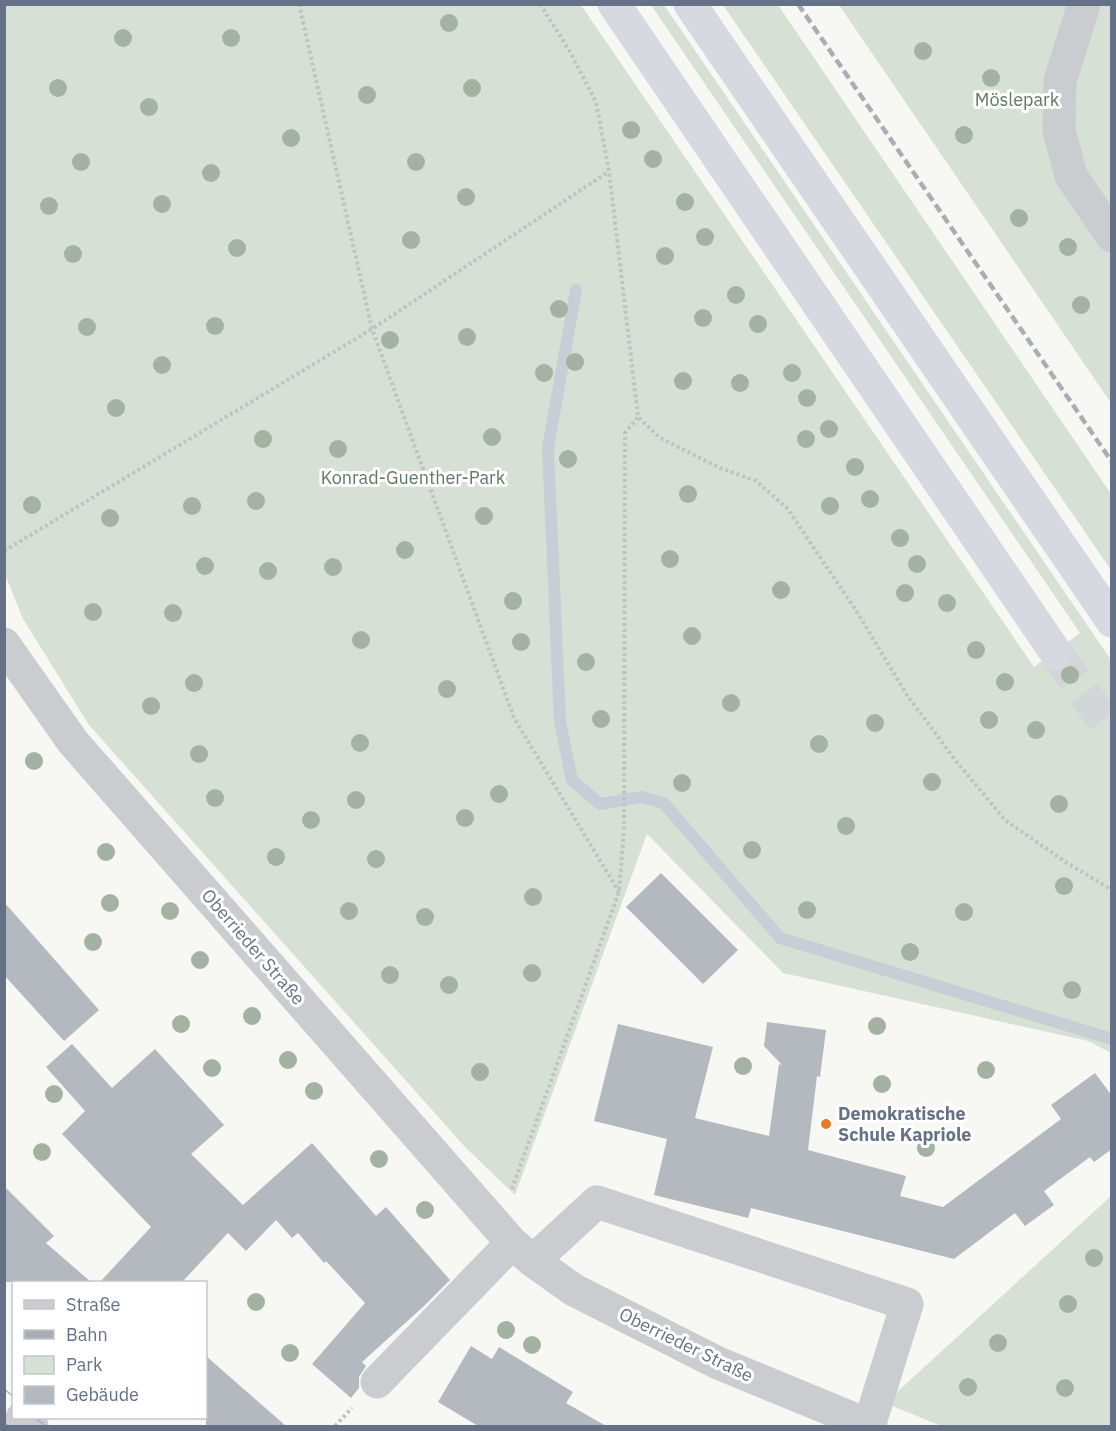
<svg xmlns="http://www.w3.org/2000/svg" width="1116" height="1431" viewBox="0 0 1116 1431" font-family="'IBM Plex Sans',sans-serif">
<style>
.green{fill:#d7e0d5}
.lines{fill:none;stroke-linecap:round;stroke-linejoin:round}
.stream{stroke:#c7ced5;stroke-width:12}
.building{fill:#b4b9c0}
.highway-tunnel{stroke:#d2d6d9;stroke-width:33;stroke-dasharray:33 16;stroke-linecap:butt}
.path{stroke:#c1c2c5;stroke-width:4;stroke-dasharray:3 3;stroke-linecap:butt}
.minor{stroke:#caccd0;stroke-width:33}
.highway{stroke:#d6d9df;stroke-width:33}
.tram{stroke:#a9adb4;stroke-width:1.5}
.rail{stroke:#a9adb4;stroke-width:4.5;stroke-dasharray:9 4.5;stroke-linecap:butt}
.tree{fill:#a4b2a3}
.poi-dot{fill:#ea7c22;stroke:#fff;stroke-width:2}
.labels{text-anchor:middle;stroke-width:6;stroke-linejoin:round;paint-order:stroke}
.park-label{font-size:18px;fill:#607961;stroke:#fff}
.street-label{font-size:18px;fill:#657187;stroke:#fff}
.poi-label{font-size:18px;font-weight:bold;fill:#657187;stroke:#fff;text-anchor:start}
</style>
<rect width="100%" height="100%" fill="#f7f8f4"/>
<!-- green -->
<g class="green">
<polygon points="4,5 581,5 1034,667 1080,633 651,5 664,5 1111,660 1111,1053 1088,1041 783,973 647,834 515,1195 465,1147 89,725 23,619 4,572"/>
<polygon points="723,5 778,5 1111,494 1111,570"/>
<polygon points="839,5 1111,5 1111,403"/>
<polygon points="1111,1196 1111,1426 941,1426 885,1403"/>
</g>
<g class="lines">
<!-- stream -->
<polyline class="stream" points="576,290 548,448 560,722 572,780 600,804 642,797 664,803 780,938 1112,1039"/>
</g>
<!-- building -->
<g class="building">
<polygon points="661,873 738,950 703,984 626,907"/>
<polygon points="4,902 99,1010 64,1041 4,975"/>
<polygon points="767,1022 826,1030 820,1077 817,1076 808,1150 906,1176 900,1196 943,1207 1061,1119 1051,1105 1095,1073 1112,1096 1112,1149 1094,1162 1090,1157 1044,1191 1054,1205 1025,1226 1015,1213 954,1259 751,1208 748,1218 654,1195 667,1139 594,1121 618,1024 713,1047 695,1118 769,1136 779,1064 782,1065 764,1046"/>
<polygon points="72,1044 112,1088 155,1049 224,1125 191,1154 243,1205 312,1143 376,1216 386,1207 450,1280 423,1307 362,1362 366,1366 359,1377 359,1388 351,1398 312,1364 365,1303 326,1261 324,1263 298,1233 292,1238 276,1220 246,1251 228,1233 182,1282 100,1282 151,1227 62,1134 85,1111 46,1067"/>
<polygon points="4,1186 54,1236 46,1243 91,1282 4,1282"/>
<polygon points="471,1346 492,1359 499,1347 573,1392 566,1403 606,1426 478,1426 438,1402"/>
<polygon points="206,1356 286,1426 206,1426"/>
</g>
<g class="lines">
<!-- highway-tunnel -->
<polyline class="highway-tunnel" points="1056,653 1112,733"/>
<!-- path -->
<g class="path">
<polyline points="299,4 372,329 514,718 619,892"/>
<polyline points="540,4 569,50 596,102 609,171 638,417 660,438 720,468 756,481 787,508 857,612 907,695 956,761 1005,820 1067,863 1112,890"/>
<polyline points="4,551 372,329 608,172"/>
<polyline points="512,1189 619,892 624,828 625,433 638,417"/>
<polyline points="335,1426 352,1408"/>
</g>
<!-- minor -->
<g class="minor">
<polyline points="1084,4 1060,81 1059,130 1071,176 1112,236"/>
<polyline points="4,644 73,742 512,1243 533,1261 574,1290 718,1363 871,1426"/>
<polyline points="533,1261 597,1202 907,1304 869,1426"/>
<polyline points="377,1382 512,1243"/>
<polyline points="22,1418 32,1426"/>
</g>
<!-- highway -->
<g class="highway">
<polyline points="614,4 1056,653"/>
<polyline points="690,4 1112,621"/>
</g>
<!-- tram -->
<g class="tram">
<polyline points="4,1389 14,1397"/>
<polyline points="36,1418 45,1426"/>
<polyline points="4,1422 9,1426"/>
</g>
<!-- rail -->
<polyline class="rail" points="798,4 1112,462"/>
</g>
<!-- trees -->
<g class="tree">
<circle cx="449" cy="23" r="9"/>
<circle cx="123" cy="38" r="9"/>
<circle cx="231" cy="38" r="9"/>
<circle cx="923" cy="51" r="9"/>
<circle cx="991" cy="78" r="9"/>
<circle cx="58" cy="88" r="9"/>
<circle cx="472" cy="88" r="9"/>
<circle cx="367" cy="95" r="9"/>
<circle cx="149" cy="107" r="9"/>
<circle cx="631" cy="130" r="9"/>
<circle cx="964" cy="135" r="9"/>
<circle cx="291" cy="138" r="9"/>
<circle cx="653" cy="159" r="9"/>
<circle cx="81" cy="162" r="9"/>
<circle cx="416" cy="162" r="9"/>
<circle cx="211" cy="173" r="9"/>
<circle cx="466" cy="197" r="9"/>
<circle cx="685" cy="202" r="9"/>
<circle cx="162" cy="204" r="9"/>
<circle cx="49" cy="206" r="9"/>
<circle cx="1019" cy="218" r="9"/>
<circle cx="705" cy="237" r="9"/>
<circle cx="411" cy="240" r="9"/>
<circle cx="1068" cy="247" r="9"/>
<circle cx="237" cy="248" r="9"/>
<circle cx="73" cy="254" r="9"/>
<circle cx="665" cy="256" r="9"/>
<circle cx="736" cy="295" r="9"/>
<circle cx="1081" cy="305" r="9"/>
<circle cx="559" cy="309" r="9"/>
<circle cx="703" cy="318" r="9"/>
<circle cx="758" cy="324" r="9"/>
<circle cx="215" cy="326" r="9"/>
<circle cx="87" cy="327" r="9"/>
<circle cx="467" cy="337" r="9"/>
<circle cx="390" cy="340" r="9"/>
<circle cx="575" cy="362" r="9"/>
<circle cx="162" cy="365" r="9"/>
<circle cx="544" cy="373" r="9"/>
<circle cx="792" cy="373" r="9"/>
<circle cx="683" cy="381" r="9"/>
<circle cx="740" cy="383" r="9"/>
<circle cx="807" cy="398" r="9"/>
<circle cx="116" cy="408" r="9"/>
<circle cx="829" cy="429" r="9"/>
<circle cx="492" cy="437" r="9"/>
<circle cx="263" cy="439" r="9"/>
<circle cx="806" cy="439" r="9"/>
<circle cx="338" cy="449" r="9"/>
<circle cx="568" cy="459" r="9"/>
<circle cx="855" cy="467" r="9"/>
<circle cx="688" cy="494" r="9"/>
<circle cx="870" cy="499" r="9"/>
<circle cx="256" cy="501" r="9"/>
<circle cx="32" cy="505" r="9"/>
<circle cx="192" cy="506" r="9"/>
<circle cx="830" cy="506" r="9"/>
<circle cx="484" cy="516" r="9"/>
<circle cx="110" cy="518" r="9"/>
<circle cx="900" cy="538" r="9"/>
<circle cx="405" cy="550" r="9"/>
<circle cx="670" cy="559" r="9"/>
<circle cx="917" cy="564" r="9"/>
<circle cx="205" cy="566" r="9"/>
<circle cx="333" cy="567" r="9"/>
<circle cx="268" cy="571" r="9"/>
<circle cx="781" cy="590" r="9"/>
<circle cx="905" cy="593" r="9"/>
<circle cx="513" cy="601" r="9"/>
<circle cx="947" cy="603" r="9"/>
<circle cx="93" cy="612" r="9"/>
<circle cx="173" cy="613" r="9"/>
<circle cx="692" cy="636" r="9"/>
<circle cx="361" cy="640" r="9"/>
<circle cx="521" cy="642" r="9"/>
<circle cx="976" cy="650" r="9"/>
<circle cx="586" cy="662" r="9"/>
<circle cx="1070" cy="675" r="9"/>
<circle cx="1005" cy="682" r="9"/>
<circle cx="194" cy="683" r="9"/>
<circle cx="447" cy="689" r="9"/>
<circle cx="731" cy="703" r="9"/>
<circle cx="151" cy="706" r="9"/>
<circle cx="601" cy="719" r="9"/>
<circle cx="989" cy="720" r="9"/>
<circle cx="875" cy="723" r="9"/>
<circle cx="1036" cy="730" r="9"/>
<circle cx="360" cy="743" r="9"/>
<circle cx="819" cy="744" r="9"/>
<circle cx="199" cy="754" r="9"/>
<circle cx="34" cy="761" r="9"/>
<circle cx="932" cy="782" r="9"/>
<circle cx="682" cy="783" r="9"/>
<circle cx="499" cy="794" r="9"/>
<circle cx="215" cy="798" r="9"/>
<circle cx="356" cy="800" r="9"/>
<circle cx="1059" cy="804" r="9"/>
<circle cx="465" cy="818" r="9"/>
<circle cx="311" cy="820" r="9"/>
<circle cx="846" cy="826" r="9"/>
<circle cx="752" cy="850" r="9"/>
<circle cx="106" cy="852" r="9"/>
<circle cx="276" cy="857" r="9"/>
<circle cx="376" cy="859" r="9"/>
<circle cx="1064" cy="886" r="9"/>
<circle cx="533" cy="897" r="9"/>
<circle cx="110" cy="903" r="9"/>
<circle cx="807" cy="910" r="9"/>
<circle cx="170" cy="911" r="9"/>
<circle cx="349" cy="911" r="9"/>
<circle cx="964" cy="912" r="9"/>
<circle cx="425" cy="917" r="9"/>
<circle cx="93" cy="942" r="9"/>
<circle cx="910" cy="952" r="9"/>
<circle cx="200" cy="960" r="9"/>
<circle cx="532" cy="973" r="9"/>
<circle cx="390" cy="975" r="9"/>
<circle cx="449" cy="985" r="9"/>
<circle cx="1072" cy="990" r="9"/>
<circle cx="252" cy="1016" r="9"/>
<circle cx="181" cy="1024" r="9"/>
<circle cx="877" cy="1026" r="9"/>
<circle cx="288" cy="1060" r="9"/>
<circle cx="743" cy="1066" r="9"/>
<circle cx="212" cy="1068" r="9"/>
<circle cx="986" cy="1070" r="9"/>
<circle cx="480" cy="1072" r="9"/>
<circle cx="882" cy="1084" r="9"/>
<circle cx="314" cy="1091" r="9"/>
<circle cx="54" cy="1094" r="9"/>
<circle cx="926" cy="1148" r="9"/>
<circle cx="42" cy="1152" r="9"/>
<circle cx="379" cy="1159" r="9"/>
<circle cx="425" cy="1210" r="9"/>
<circle cx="1094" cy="1258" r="9"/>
<circle cx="256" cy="1302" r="9"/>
<circle cx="1068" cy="1304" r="9"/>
<circle cx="506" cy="1330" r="9"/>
<circle cx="998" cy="1343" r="9"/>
<circle cx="532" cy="1345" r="9"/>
<circle cx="290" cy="1353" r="9"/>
<circle cx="968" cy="1387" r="9"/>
<circle cx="1065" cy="1388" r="9"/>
</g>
<!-- markers -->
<circle class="poi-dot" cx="826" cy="1124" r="6"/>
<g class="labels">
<!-- park labels -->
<g class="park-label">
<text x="1017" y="106">Möslepark</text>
<text x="413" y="484">Konrad-Guenther-Park</text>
</g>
<!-- street labels -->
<g class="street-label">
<text transform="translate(253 947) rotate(49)" y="6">Oberrieder Straße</text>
<text transform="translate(686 1345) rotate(26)" y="6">Oberrieder Straße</text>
</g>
<!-- poi labels -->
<g class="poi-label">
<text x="838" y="1120">Demokratische<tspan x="838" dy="21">Schule Kapriole</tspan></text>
</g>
</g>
<!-- border -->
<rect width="1116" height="1431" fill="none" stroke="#657187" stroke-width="12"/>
<!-- legend -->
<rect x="12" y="1281" width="195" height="138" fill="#ffffff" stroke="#c1c6cf" stroke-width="1.5"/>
<rect x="24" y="1300" width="30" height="9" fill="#caccd0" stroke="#c1c6cf" stroke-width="1.5"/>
<text x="66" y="1311" font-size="18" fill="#657187">Straße</text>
<rect x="24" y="1330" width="30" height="9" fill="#a9adb4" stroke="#c1c6cf" stroke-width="1.5"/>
<text x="66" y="1341" font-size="18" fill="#657187">Bahn</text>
<rect x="24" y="1356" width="30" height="18" fill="#d7e0d5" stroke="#c1c6cf" stroke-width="1.5"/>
<text x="66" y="1371" font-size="18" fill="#657187">Park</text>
<rect x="24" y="1386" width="30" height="18" fill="#b4b9c0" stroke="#c1c6cf" stroke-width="1.5"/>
<text x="66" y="1401" font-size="18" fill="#657187">Gebäude</text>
</svg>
